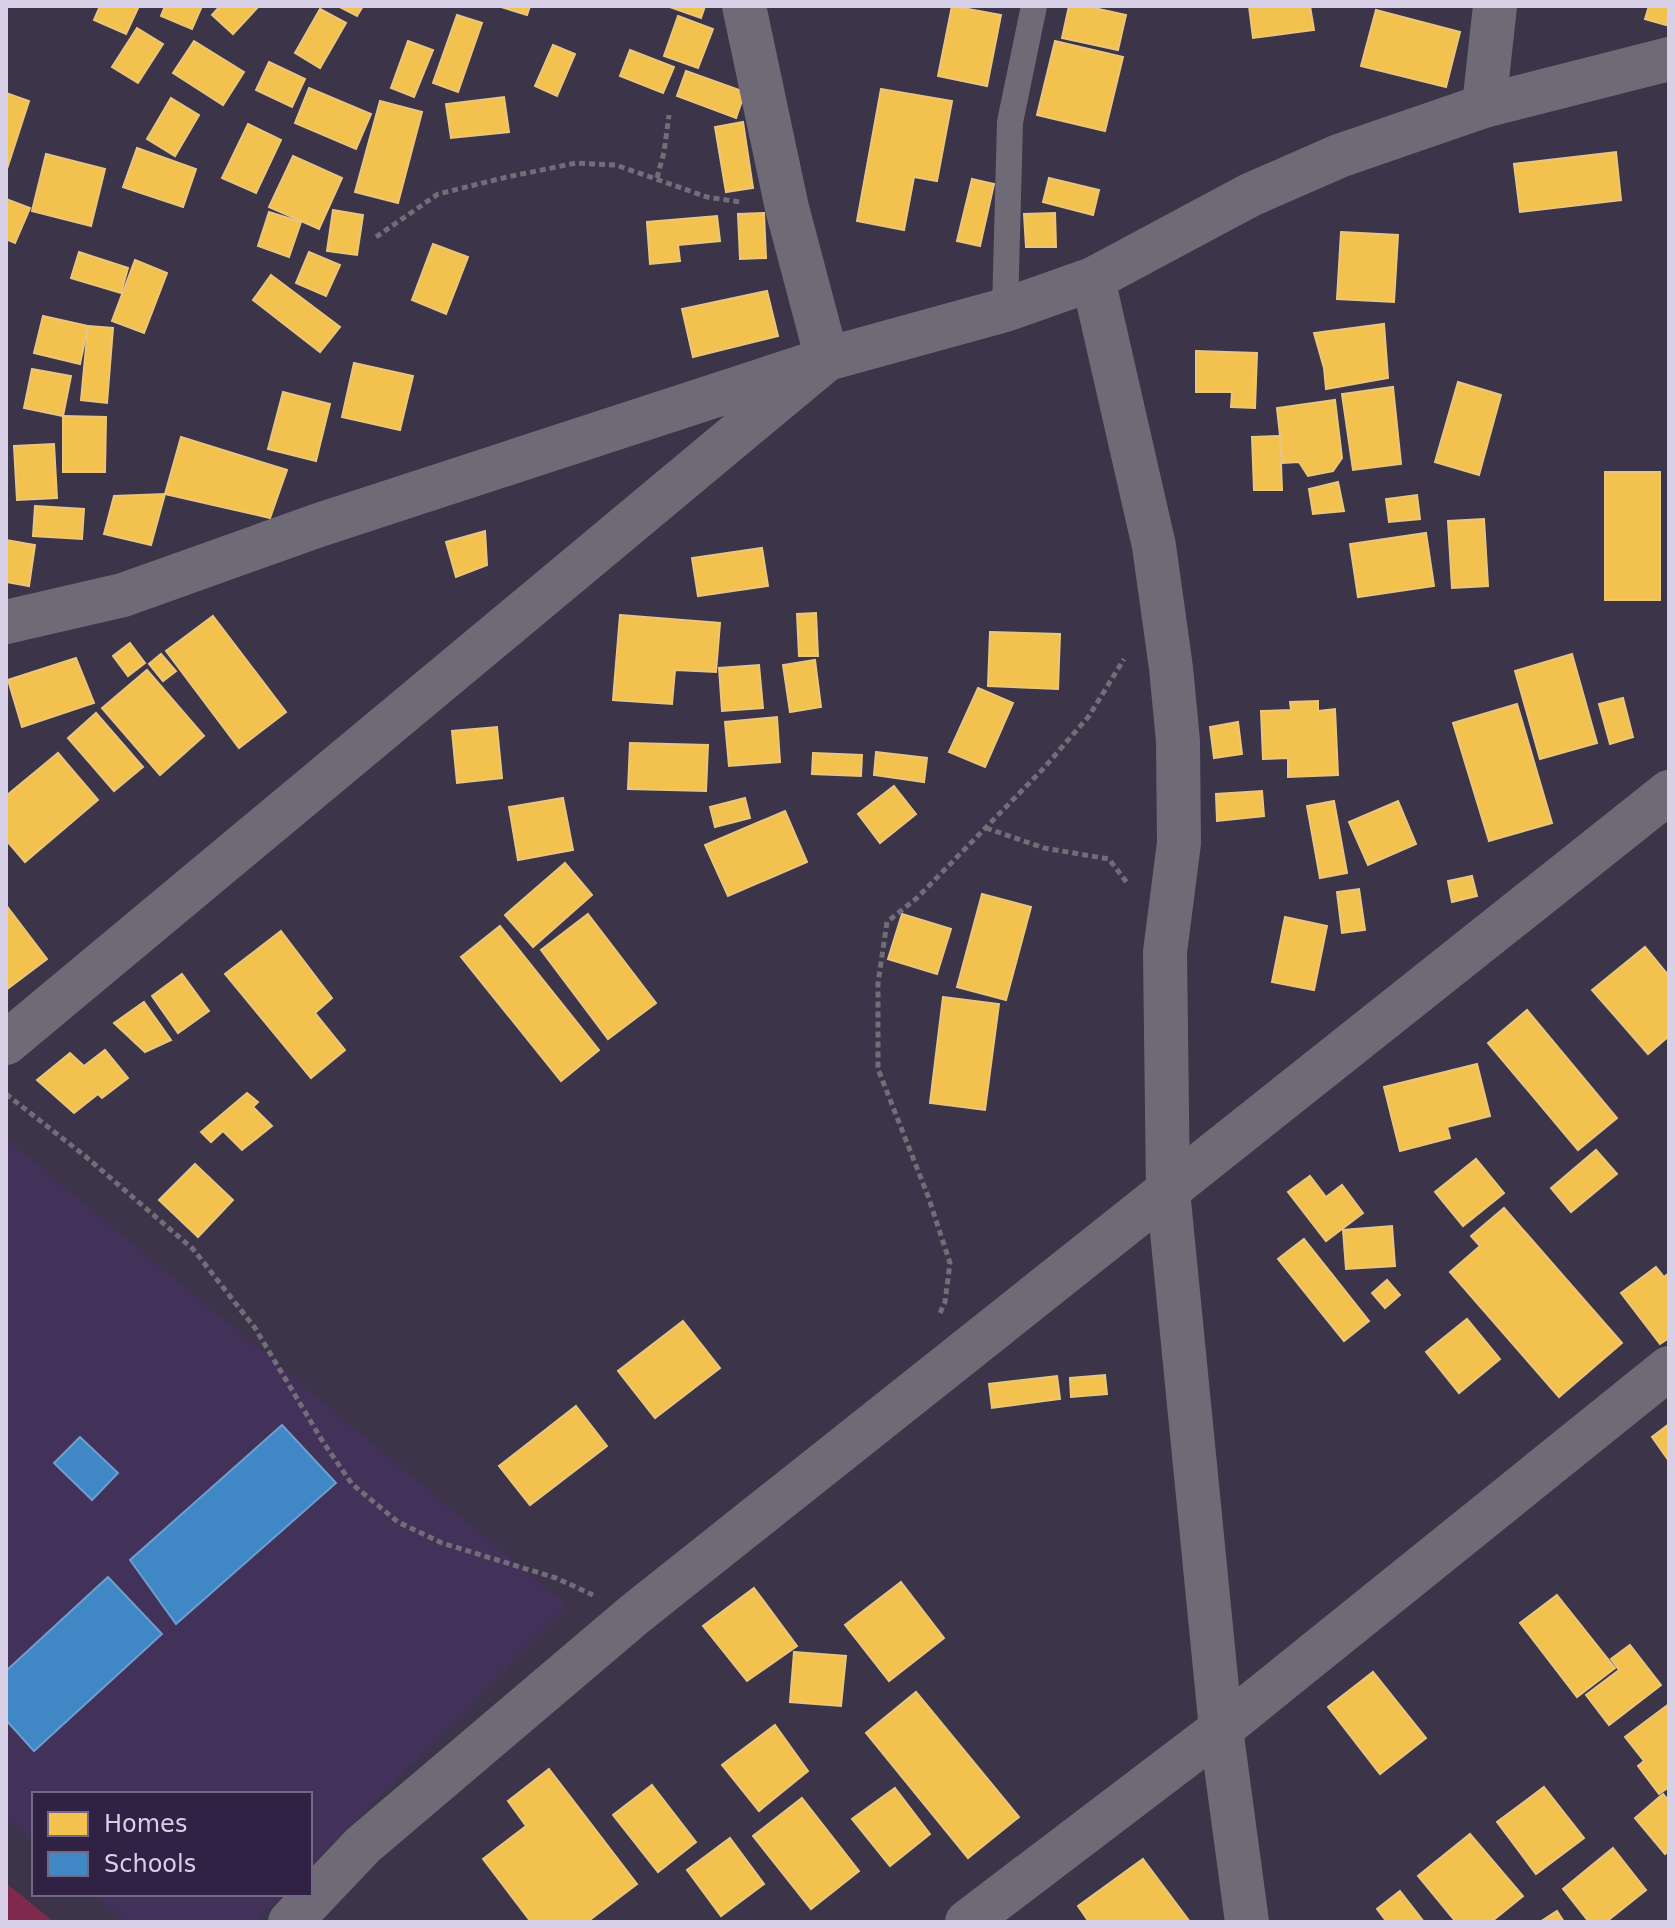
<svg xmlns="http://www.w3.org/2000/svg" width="1675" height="1928" viewBox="0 0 1675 1928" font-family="'DejaVu Sans',sans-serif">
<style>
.built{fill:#42325a}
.green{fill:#7f2a4c}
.homes{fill:#f2c14e;stroke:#eac67c;stroke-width:2}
.schools{fill:#3f88c5;stroke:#6d9ecf;stroke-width:2}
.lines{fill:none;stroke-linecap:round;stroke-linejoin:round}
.path{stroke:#726e78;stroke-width:5;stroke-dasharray:6 4;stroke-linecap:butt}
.service{stroke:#6f6b76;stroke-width:26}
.minor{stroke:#6f6b76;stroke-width:44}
</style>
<rect width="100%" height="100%" fill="#3c3448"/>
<!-- built -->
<g class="built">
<polygon points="6,1138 568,1606 310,1867 310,1794 34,1794 34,1843 6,1819"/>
<polygon points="93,1894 283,1894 255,1922 126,1922"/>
</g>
<!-- green -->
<polygon class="green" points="6,1883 54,1922 6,1922"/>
<!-- homes -->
<g class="homes">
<polygon points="100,6 139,6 126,34 94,20"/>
<polygon points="165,6 202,6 192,29 161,16"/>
<polygon points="220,6 259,6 233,34 212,15"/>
<polygon points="338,6 363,6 357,16"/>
<polygon points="498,6 530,6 527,15"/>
<polygon points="667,6 705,6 701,18"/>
<polygon points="952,6 1001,15 987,86 938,76"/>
<polygon points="1069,6 1085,6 1126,15 1118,50 1062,38"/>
<polygon points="1249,6 1310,6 1314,30 1253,38"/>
<polygon points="1649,6 1669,6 1669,14 1666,25 1645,19"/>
<polygon points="320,9 346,23 320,68 295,53"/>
<polygon points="1376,10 1460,32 1446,87 1361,66"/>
<polygon points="457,15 482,23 458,92 433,83"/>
<polygon points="678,16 713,29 698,68 664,56"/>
<polygon points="137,28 163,44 138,83 112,67"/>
<polygon points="194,41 244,72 223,105 173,73"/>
<polygon points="408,41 433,50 414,97 391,88"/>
<polygon points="1055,41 1123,57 1105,131 1037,115"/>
<polygon points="553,45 575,54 557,96 535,86"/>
<polygon points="630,50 674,67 663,93 620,76"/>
<polygon points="269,62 305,79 292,107 256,90"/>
<polygon points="686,71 745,92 736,118 677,96"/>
<polygon points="309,88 371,114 356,149 295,123"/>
<polygon points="881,89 952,101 937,181 914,177 904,230 857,221"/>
<polygon points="6,93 29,101 6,172"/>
<polygon points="504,97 509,132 451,138 446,104"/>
<polygon points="171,98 199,115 175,156 147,139"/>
<polygon points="380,101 422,112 398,203 355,192"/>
<polygon points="743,122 753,188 726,192 715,127"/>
<polygon points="248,124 281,140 256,193 222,178"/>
<polygon points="137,148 196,169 183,207 123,187"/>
<polygon points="1616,152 1621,200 1520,212 1514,164"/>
<polygon points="46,154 105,169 91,226 32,211"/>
<polygon points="293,156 342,178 319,229 269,207"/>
<polygon points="1049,178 1099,190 1093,215 1043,202"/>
<polygon points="972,179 994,184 980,246 957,241"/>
<polygon points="6,199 30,208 15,243 6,239"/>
<polygon points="333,210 363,215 357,255 327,251"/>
<polygon points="269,212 301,222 289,257 258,246"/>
<polygon points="764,213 766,258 740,259 738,214"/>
<polygon points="1055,213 1056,247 1026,247 1024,214"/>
<polygon points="717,216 720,241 678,245 680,261 650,264 647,222"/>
<polygon points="1341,232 1398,235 1394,302 1337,299"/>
<polygon points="433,244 468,257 446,314 412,300"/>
<polygon points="79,252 128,268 121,293 71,278"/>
<polygon points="309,252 340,265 326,296 296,283"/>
<polygon points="135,260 167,273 144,333 112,321"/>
<polygon points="271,275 340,327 320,352 253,300"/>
<polygon points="767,291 778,336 693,357 682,309"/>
<polygon points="43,316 88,326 80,364 34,353"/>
<polygon points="1384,324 1388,378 1326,389 1324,368 1314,333"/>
<polygon points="88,326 113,328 107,403 81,400"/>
<polygon points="1196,351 1257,353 1255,408 1231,407 1232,392 1196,392"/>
<polygon points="354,363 413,376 400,430 342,417"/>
<polygon points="32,369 71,376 63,416 24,408"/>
<polygon points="1458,382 1501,395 1479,475 1435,462"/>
<polygon points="1393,387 1401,464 1353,470 1342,394"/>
<polygon points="283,392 330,404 316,461 268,449"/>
<polygon points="1335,400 1342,458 1333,471 1308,476 1299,462 1283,463 1277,408"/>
<polygon points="63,416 106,417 105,472 63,472"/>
<polygon points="1280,436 1282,490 1254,490 1252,437"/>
<polygon points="181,437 287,470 270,518 165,494"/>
<polygon points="54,444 57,498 17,500 14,446"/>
<rect x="1605" y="472" width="55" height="128"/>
<polygon points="1338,482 1344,511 1313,514 1309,489"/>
<polygon points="165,494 151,545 104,534 114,496"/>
<polygon points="1417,495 1420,519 1389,522 1386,499"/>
<polygon points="35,506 84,509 82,539 33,536"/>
<polygon points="1484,519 1488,586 1452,588 1448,521"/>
<polygon points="485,531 487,565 456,577 446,542"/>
<polygon points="1426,533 1434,586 1358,597 1350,544"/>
<polygon points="6,540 35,545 29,586 6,582"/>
<polygon points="762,548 768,586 698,596 692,558"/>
<polygon points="816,613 818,656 799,656 797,614"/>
<polygon points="620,615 720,623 716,672 675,670 672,704 613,700"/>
<polygon points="213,616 286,712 239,748 166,651"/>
<polygon points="990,632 1060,634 1058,689 988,686"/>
<polygon points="130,643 145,663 128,676 113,656"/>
<polygon points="161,654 176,671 163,681 149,664"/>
<polygon points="1572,654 1597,743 1540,759 1515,671"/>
<polygon points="76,658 94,703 22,727 8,680"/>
<polygon points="815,660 821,707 790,712 783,665"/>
<polygon points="759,665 763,708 722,711 719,668"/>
<polygon points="147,670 204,736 160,775 102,708"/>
<polygon points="978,688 1013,703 985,767 949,752"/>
<polygon points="1623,698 1633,737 1610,744 1599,704"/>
<polygon points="1318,701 1318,711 1335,709 1338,775 1288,777 1288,758 1263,759 1261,711 1291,710 1290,702"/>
<polygon points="1517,704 1552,823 1489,841 1453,723"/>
<polygon points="96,713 143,767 114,791 68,738"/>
<polygon points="777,717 780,762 729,766 725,722"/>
<polygon points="1238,722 1242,754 1214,758 1210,727"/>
<polygon points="497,727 502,778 457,783 452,731"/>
<polygon points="630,743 708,745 706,791 628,789"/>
<polygon points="876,752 927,758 924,782 874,775"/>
<polygon points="58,753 98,800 25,862 6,840 6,796"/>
<polygon points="813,753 862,755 861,776 812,774"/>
<polygon points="894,786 916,814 880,843 858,814"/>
<polygon points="1262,791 1264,816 1217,821 1216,794"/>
<polygon points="563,798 573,850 518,860 509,807"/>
<polygon points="745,798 750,818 715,827 710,807"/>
<polygon points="1334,801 1347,873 1320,878 1307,806"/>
<polygon points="1398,801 1416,844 1368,865 1349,822"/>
<polygon points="785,811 807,862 728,896 705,845"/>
<polygon points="565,863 592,895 533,947 505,915"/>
<polygon points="1472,876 1477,896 1452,902 1448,881"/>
<polygon points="1359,889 1365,930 1342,933 1337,892"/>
<polygon points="982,894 1031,907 1006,1000 957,987"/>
<polygon points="6,905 47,959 6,990"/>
<polygon points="588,914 656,1003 608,1039 541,950"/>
<polygon points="902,914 951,929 937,974 888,959"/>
<polygon points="1285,917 1327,926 1314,990 1272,982"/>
<polygon points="500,926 599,1050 561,1081 461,957"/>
<polygon points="281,931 332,998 315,1013 345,1050 311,1078 225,974"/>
<polygon points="1645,947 1669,976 1669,1036 1648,1054 1592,990"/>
<polygon points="182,974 209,1011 178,1033 152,996"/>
<polygon points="943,997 999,1004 985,1110 930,1103"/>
<polygon points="144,1002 171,1040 145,1052 114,1023"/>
<polygon points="1527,1010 1617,1118 1578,1150 1488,1043"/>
<polygon points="105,1050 128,1078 102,1098 98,1094 74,1113 37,1080 70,1053 84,1066"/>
<polygon points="1477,1064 1490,1116 1447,1127 1450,1138 1400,1151 1384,1087"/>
<polygon points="247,1093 258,1102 253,1107 272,1126 242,1150 223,1131 211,1142 201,1132"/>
<polygon points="1596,1150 1617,1174 1571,1212 1551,1188"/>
<polygon points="1476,1159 1504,1193 1463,1226 1435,1192"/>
<polygon points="195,1164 233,1200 198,1237 159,1200"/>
<polygon points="1310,1176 1326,1197 1342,1185 1363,1213 1326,1241 1288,1192"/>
<polygon points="1504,1208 1622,1343 1559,1397 1450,1272 1480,1246 1471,1236"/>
<polygon points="1392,1226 1395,1266 1346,1269 1343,1230"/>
<polygon points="1304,1239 1369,1321 1344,1341 1278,1259"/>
<polygon points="1656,1267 1664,1277 1669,1273 1669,1338 1660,1344 1621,1293"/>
<polygon points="1387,1280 1400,1295 1385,1308 1372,1293"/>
<polygon points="1467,1319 1500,1359 1459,1393 1426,1352"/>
<polygon points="683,1321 720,1368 655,1418 618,1371"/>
<polygon points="1105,1375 1107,1394 1071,1397 1070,1378"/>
<polygon points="1057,1376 1060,1399 992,1408 989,1384"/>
<polygon points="576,1406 607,1446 530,1505 499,1466"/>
<polygon points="1669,1424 1669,1461 1652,1437"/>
<polygon points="901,1582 944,1638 889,1681 845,1625"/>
<polygon points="754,1588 797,1646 747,1681 703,1626"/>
<polygon points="1557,1595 1615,1668 1577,1697 1520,1623"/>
<polygon points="1630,1645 1661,1685 1609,1725 1586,1695 1619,1670 1611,1659"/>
<polygon points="794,1652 846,1656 841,1706 790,1702"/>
<polygon points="1373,1672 1426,1738 1380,1774 1328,1707"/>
<polygon points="916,1692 1019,1817 968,1858 866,1733"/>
<polygon points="1669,1704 1669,1787 1659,1794 1638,1766 1644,1761 1625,1737"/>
<polygon points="775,1725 808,1771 759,1811 722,1765"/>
<polygon points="549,1769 637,1884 587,1922 531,1922 483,1859 526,1826 508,1801"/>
<polygon points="652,1785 696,1842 658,1872 613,1815"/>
<polygon points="1544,1787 1584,1838 1536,1874 1497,1822"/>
<polygon points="895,1788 930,1834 890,1866 852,1819"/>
<polygon points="1663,1794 1669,1801 1669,1850 1665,1854 1635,1818"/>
<polygon points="802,1798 859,1871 811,1909 753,1836"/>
<polygon points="1470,1834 1523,1896 1491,1922 1456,1922 1418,1876"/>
<polygon points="730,1838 764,1884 721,1916 687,1870"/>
<polygon points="1613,1848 1646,1890 1606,1922 1589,1922 1563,1889"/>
<polygon points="1143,1859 1190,1922 1089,1922 1078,1906"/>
<polygon points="1400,1891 1424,1922 1387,1922 1377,1909"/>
<polygon points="1557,1911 1564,1922 1540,1922"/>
</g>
<!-- schools -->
<g class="schools">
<polygon points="282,1425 336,1483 176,1624 130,1560"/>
<polygon points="80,1437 118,1473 92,1500 54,1463"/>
<polygon points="108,1577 162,1634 34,1751 6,1720 6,1671"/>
</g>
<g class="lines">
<!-- path -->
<g class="path">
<polyline points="657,178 664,152 669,115"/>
<polyline points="376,237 438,194 507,177 576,163 616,165 707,197 740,202"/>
<polyline points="986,828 1044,848 1109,859 1128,884"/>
<polyline points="6,1094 85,1156 193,1249 255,1328 323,1442 352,1484 398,1522 442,1543 556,1578 593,1595"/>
<polyline points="940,1313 945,1302 950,1263 928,1196 878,1069 878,983 887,922 917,898 1043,769 1089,716 1124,659"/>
</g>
<!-- service -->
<polyline class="service" points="1005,310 1010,122 1034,6"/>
<!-- minor -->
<g class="minor">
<polyline points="1484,106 1495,6"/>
<polyline points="1093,279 1154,546 1171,668 1178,741 1179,843 1165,952 1168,1191 1221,1729 1247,1922"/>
<polyline points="6,622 123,595 319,525 827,359 1005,310 1093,279 1250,195 1339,156 1484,106 1669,59"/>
<polyline points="6,1043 827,359 787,208 744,6"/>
<polyline points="290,1922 363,1845 635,1614 1669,792"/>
<polyline points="967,1922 1221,1729 1669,1368"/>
</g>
</g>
<!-- border -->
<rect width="1675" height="1928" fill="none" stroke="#d7d0e6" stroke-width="16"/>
<!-- legend -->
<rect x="32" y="1792" width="280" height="104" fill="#302245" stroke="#736885" stroke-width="2"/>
<rect x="48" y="1812" width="40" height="24" fill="#f2c14e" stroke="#736885" stroke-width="2"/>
<text x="104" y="1832" font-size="24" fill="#d7d0e6">Homes</text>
<rect x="48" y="1852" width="40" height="24" fill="#3f88c5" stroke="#736885" stroke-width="2"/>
<text x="104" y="1872" font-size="24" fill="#d7d0e6">Schools</text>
</svg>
